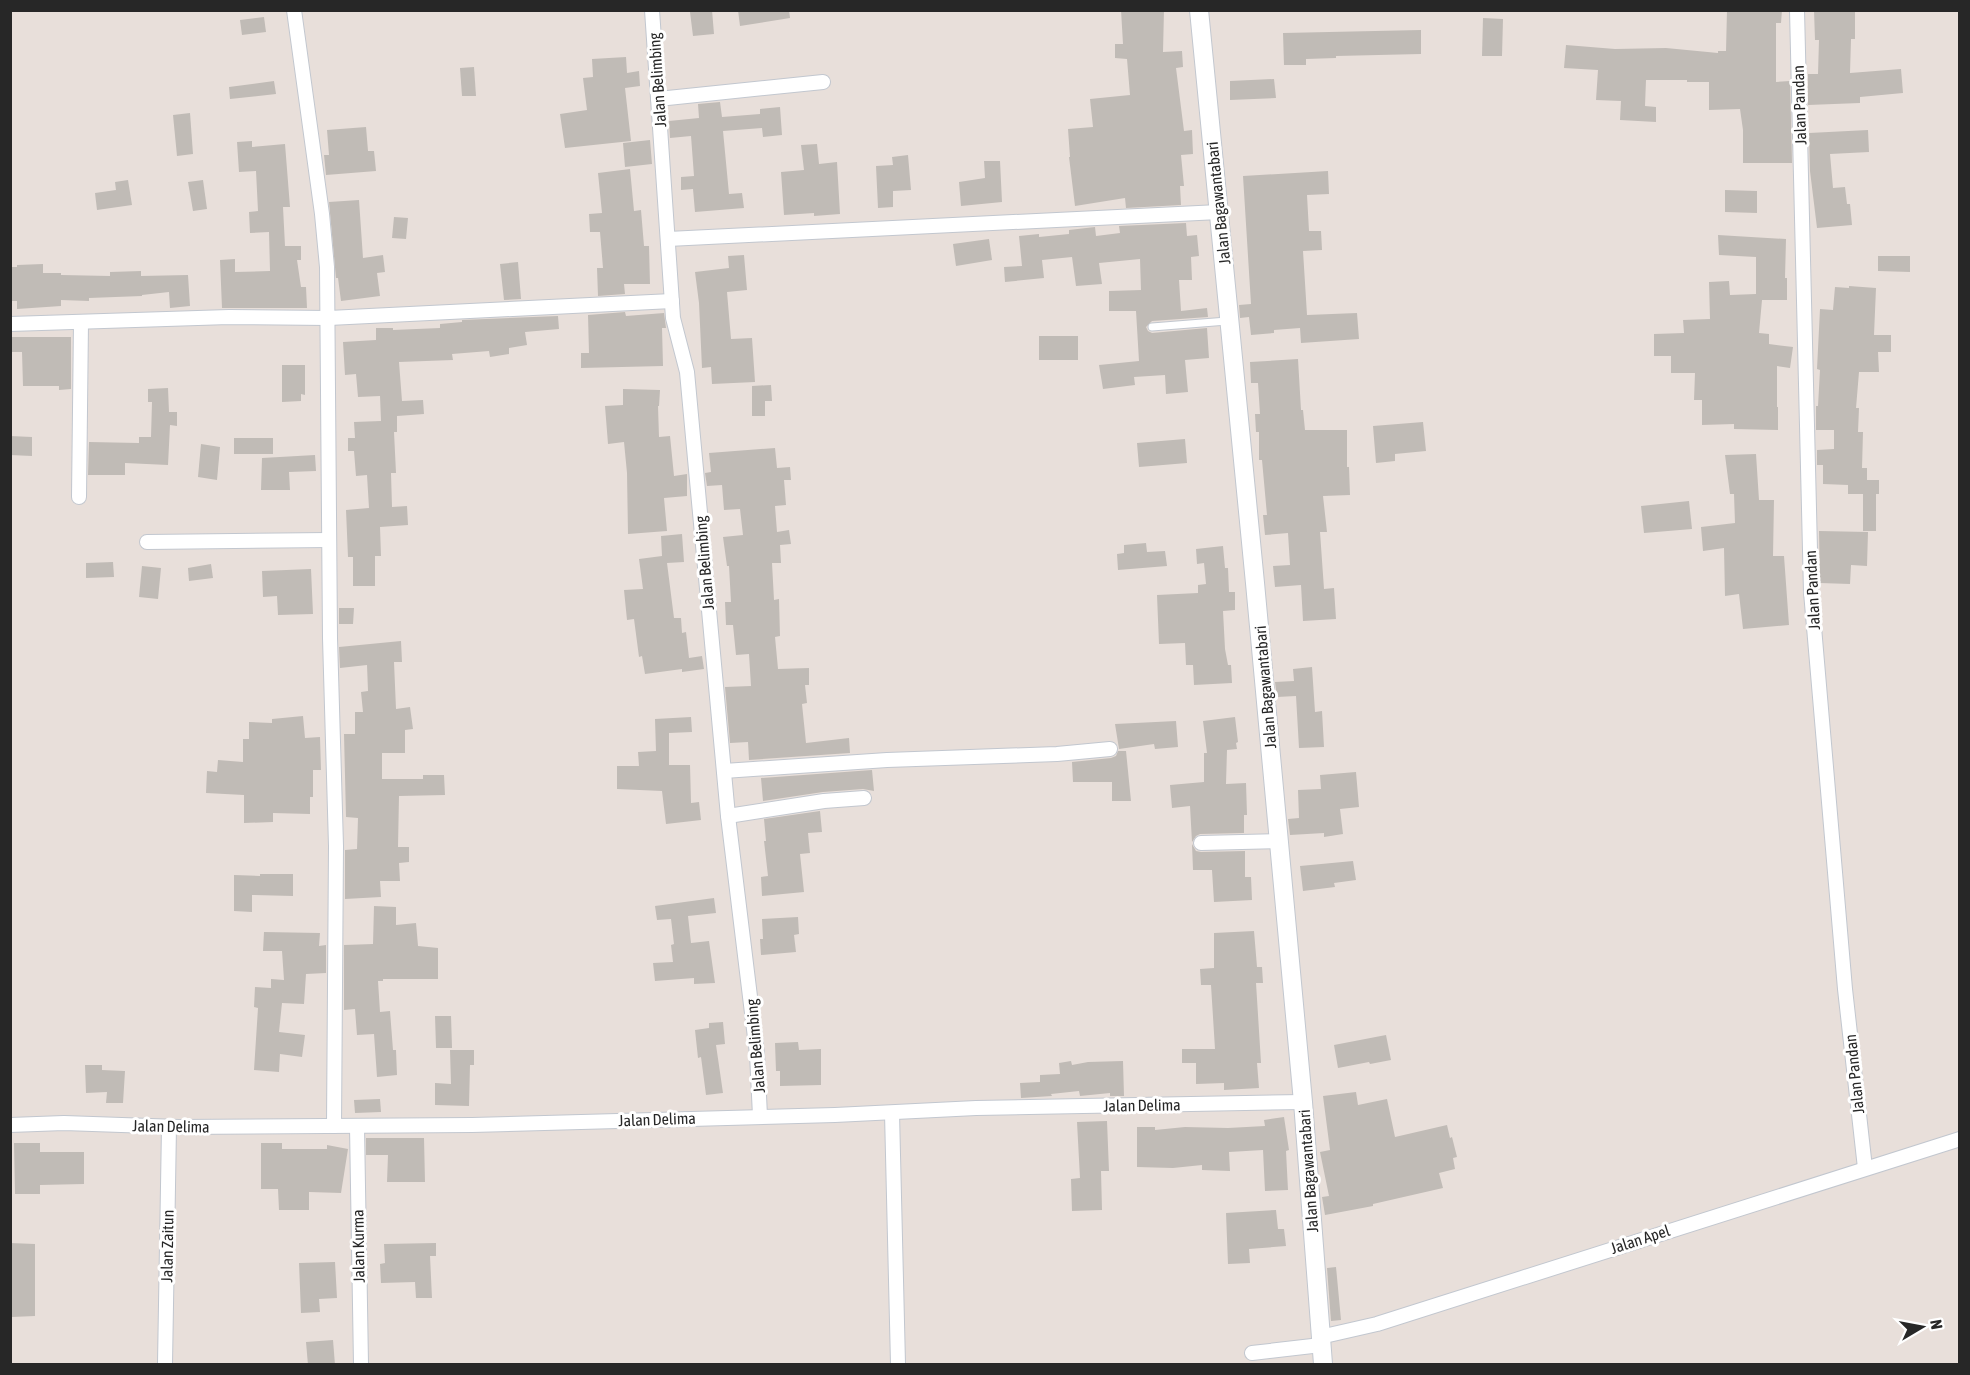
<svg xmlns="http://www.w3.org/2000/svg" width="1970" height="1375" viewBox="0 0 1970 1375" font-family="'Asap Condensed',sans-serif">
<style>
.building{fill:#c0bbb6}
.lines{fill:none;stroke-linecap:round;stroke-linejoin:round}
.lane-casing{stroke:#c2c7cf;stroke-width:9}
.street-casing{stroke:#c2c7cf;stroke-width:16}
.secondary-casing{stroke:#c2c7cf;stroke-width:20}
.lane{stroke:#fff;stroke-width:7}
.street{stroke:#fff;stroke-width:14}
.secondary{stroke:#fff;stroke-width:18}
.labels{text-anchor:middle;stroke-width:6;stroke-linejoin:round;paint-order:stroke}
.street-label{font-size:16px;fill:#272727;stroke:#fff}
</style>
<rect width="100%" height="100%" fill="#e8dfda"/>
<!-- building -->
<g class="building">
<polygon points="712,10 714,34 693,36 690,12"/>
<polygon points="738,10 789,10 790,18 740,26"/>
<polygon points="1121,10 1164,10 1163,52 1182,51 1183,67 1176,68 1184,131 1192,130 1193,154 1181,155 1184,186 1180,186 1181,205 1126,208 1125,198 1075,206 1069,157 1070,157 1068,129 1093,127 1090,99 1130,95 1127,59 1115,58 1115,44 1123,44"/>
<polygon points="1727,10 1782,10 1781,23 1776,23 1776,82 1790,81 1792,163 1743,163 1743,130 1740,109 1709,110 1709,82 1687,82 1687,80 1646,80 1645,106 1656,107 1656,122 1620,120 1621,101 1596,100 1598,70 1564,68 1566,45 1615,49 1666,48 1718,53 1718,51 1726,51"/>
<polygon points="1814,10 1855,10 1855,39 1851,39 1850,73 1901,69 1903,93 1860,97 1860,103 1808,105 1808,74 1818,74 1819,40 1815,40"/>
<polygon points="264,17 266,32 242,35 240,20"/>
<polygon points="1483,18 1503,19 1502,56 1482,56"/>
<polygon points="1421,30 1421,54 1336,56 1336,58 1306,59 1306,65 1284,65 1283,33"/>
<polygon points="626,57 627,73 639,71 640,86 625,88 631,141 565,148 560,114 587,110 583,78 593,77 592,59"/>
<polygon points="474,67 476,96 462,96 460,68"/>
<polygon points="1274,79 1276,98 1230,100 1230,81"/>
<polygon points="274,81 276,94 230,99 229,87"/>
<polygon points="720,102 722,117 760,114 760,109 780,107 782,135 763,137 762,128 723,131 729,194 742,193 744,208 695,212 693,189 681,190 681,177 694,176 691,136 670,138 669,121 699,118 698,104"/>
<polygon points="190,113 193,154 177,156 173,115"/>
<polygon points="366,127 368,151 374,151 376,171 326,175 324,155 329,155 327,130"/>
<polygon points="1868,130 1869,152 1830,154 1833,188 1845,187 1847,204 1850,204 1852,225 1817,228 1810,171 1809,133"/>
<polygon points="650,140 652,164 625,167 623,143"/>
<polygon points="252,141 252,147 285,144 290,207 283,207 285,246 301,246 301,260 297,260 301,287 306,287 307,308 222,308 220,260 235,259 235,272 270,271 269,232 250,233 249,212 258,211 256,171 239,172 237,142"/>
<polygon points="817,144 819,164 837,162 840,214 814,216 814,213 784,215 781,172 804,170 801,145"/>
<polygon points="908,155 911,190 893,191 893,207 878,208 876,166 893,165 892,157"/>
<polygon points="984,161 1000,161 1002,202 961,206 959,182 985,178"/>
<polygon points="630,169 634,211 641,210 644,246 649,246 650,284 624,284 625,294 598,296 597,268 603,268 600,232 590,232 589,214 602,213 598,173"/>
<polygon points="1328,171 1329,194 1307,195 1309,231 1321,231 1322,250 1303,251 1307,315 1357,313 1359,339 1301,343 1300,328 1274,330 1274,333 1251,335 1249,317 1240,318 1239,305 1251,304 1243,176"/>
<polygon points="128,180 132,205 97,210 95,193 116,190 115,182"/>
<polygon points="203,180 207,209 193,211 188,182"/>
<polygon points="1725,190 1757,191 1757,213 1725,212"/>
<polygon points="359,200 363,258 383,255 385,272 377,273 380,296 341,301 338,278 336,278 329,202"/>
<polygon points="394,217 408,218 406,239 392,238"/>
<polygon points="1186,223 1187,236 1197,235 1199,256 1191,257 1192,280 1179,280 1181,311 1207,308 1208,317 1152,321 1146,327 1148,331 1152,333 1207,328 1209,358 1185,360 1188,392 1166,394 1165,375 1134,377 1135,385 1103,389 1099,365 1139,361 1136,311 1109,311 1109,291 1141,290 1140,259 1099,263 1102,284 1076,286 1072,257 1042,260 1044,278 1005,282 1004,267 1022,266 1019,236 1039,234 1039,237 1069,234 1069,230 1095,227 1096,236 1120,233 1119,226"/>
<polygon points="1718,235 1786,239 1785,278 1787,278 1787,300 1762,300 1759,333 1769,334 1769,344 1793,347 1790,368 1777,366 1777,407 1778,407 1778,430 1734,429 1734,424 1702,425 1702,400 1694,400 1695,373 1671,373 1671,356 1654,356 1654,334 1684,333 1683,320 1710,319 1709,282 1729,281 1730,295 1756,294 1756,257 1719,255"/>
<polygon points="989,239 992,260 956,266 953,244"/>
<polygon points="744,255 747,290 727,292 731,339 752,338 755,382 712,384 711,367 702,368 699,303 695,272 729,268 728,256"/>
<polygon points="1878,256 1910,256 1910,272 1878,271"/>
<polygon points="518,262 521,299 504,300 500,264"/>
<polygon points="43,264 43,273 61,273 61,275 110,276 110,272 141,271 141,276 188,275 190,306 170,308 169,292 142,295 142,296 89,298 89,301 61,300 61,306 17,309 17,301 10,301 10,267 17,267 17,265"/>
<polygon points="1849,286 1876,288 1874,335 1891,335 1891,352 1878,352 1879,372 1859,372 1856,408 1859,408 1858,432 1863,432 1862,468 1867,468 1867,480 1879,480 1879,494 1876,494 1876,531 1863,531 1863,494 1848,494 1848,485 1823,484 1823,465 1817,465 1817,450 1834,449 1834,430 1816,430 1816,406 1818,406 1820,370 1817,369 1820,309 1833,310 1835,287 1849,288"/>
<polygon points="625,312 626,316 664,313 666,328 662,328 663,366 581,368 581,353 589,353 588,315"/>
<polygon points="558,316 559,329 525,332 527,345 509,348 509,354 490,357 489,351 452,354 453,360 399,362 402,401 423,400 424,414 397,416 397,432 394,432 396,473 391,473 392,507 407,506 408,525 380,527 381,556 375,556 375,586 353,586 353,557 348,557 346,510 369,508 367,475 356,476 354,451 348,451 348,438 355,438 354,422 381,421 380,396 358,397 356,374 345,375 343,342 376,340 376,328 393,328 393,330 440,328 440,324 462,322 462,320"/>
<rect x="1039" y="336" width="39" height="24"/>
<polygon points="10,337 71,337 71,389 59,390 59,386 23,386 22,352 10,352"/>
<polygon points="1298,359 1301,410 1303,410 1305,430 1347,430 1347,467 1349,467 1350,495 1323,496 1327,532 1320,532 1324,589 1334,588 1336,619 1303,621 1301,585 1275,587 1273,566 1290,565 1288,533 1265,535 1263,515 1267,515 1262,460 1259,460 1259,432 1256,432 1255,414 1260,414 1258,383 1251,383 1250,362"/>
<polygon points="282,365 305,365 305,395 301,394 301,401 282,402"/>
<polygon points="771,385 772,401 765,401 765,416 752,416 752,386"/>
<polygon points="168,388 169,412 177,412 177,426 170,425 168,465 125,463 125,475 88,475 89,442 139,443 139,437 151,437 152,402 148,402 148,389"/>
<polygon points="623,389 660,390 659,406 658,406 659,437 670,436 674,476 687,474 687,496 664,498 667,531 628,534 627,473 624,442 608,444 605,406 623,405"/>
<polygon points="1423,422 1426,451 1395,454 1395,461 1376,463 1373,426"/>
<polygon points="10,436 32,437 32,456 10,455"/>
<rect x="234" y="438" width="39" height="16"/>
<polygon points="1185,439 1187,463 1139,467 1137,443"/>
<polygon points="201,444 220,447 217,480 198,477"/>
<polygon points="775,448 777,468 790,467 791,480 784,480 786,505 775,506 777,532 789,530 791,544 780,545 781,563 772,563 774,600 779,599 780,636 775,637 778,669 809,668 809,685 805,685 807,703 802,704 806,743 849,738 850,753 749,760 748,742 730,743 725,687 751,686 749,654 736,655 733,625 726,625 725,602 731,602 729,566 727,566 723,537 743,535 740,509 724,510 722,485 707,486 705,473 711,472 709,453"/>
<polygon points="1756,454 1759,500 1774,500 1773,556 1784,556 1789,625 1743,629 1739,594 1725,596 1724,548 1703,551 1701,527 1735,523 1734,494 1730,494 1725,455"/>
<polygon points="315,455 316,471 289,472 290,490 261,490 262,458"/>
<polygon points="1689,501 1692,529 1644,533 1641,506"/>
<polygon points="1819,531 1868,532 1867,566 1851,565 1850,584 1820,583"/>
<polygon points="682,534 684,562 667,563 674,618 681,618 682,633 686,632 689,658 702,656 704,669 682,672 682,669 645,674 642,656 639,657 634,619 627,620 624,590 643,589 639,559 662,556 661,536"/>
<polygon points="1146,543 1147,552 1165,551 1167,566 1118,570 1117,554 1124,553 1124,545"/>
<polygon points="1223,546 1225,568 1228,568 1229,592 1235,592 1235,610 1223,611 1225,649 1228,665 1231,665 1232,683 1194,685 1193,665 1186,665 1185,643 1159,644 1157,595 1198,593 1198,585 1206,584 1204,563 1197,564 1196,549"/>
<polygon points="113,562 114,577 86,578 86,563"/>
<polygon points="211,564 213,578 189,581 188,568"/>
<polygon points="142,566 161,568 158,599 139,597"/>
<polygon points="311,569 313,614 278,615 277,596 263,597 262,571"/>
<polygon points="339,608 354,608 353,624 339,624"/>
<polygon points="401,641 402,662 394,662 396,709 410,707 413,729 405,730 405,753 382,753 382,779 423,779 423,775 444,775 445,795 399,796 398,847 409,847 409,862 399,863 400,881 380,881 381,897 345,899 345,850 357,849 358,818 346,817 344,734 355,734 355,712 363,712 361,692 368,691 367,665 340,668 339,647"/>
<polygon points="1312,667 1315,712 1322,711 1324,747 1299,748 1296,696 1277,697 1275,682 1294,681 1293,669"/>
<polygon points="303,716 305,738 320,737 321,770 313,770 313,797 310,797 310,814 273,813 273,822 244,823 244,795 206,793 207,771 217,772 218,760 243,762 243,739 249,739 249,722 272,723 272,719"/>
<polygon points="691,717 692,732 669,733 669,765 690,765 691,803 699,802 701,820 666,824 662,791 617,789 617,766 639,766 638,752 656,751 655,719"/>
<polygon points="1235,717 1238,742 1236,743 1237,749 1227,750 1226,784 1246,783 1247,815 1244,815 1244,833 1200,834 1196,836 1192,842 1190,806 1172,808 1170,785 1204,782 1204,753 1207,753 1203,721"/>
<polygon points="1176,721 1178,747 1155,749 1154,744 1119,749 1115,724"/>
<polygon points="1118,751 1126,751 1131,801 1112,801 1112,782 1073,782 1072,762 1111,758 1116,756"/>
<polygon points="872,770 874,791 863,789 823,792 763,801 761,778"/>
<polygon points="1356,772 1359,807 1340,809 1343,834 1324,837 1324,833 1290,835 1288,819 1299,818 1298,790 1321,789 1320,775"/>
<polygon points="820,811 822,832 808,833 810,853 800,854 804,892 762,896 761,877 768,876 764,841 766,841 764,819"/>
<polygon points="1192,844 1196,851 1201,852 1245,851 1245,877 1251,877 1252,900 1214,902 1212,870 1193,870"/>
<polygon points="1353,861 1356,880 1334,883 1335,887 1303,891 1300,866"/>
<polygon points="260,874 293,874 293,896 252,895 252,912 234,911 234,875 260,876"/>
<polygon points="714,898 716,913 688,916 691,943 709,941 715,983 694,984 694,978 655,981 653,963 673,962 671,945 674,944 671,919 657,920 655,906"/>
<polygon points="374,906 396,907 396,925 416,923 418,946 438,948 438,979 383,979 383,981 378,981 380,1012 390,1011 393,1050 396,1050 397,1075 377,1077 374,1034 357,1035 355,1009 344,1010 344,945 373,944"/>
<polygon points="798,917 799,934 794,935 796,952 761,955 760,939 763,939 762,919"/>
<polygon points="1254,931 1257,967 1262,967 1263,983 1256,983 1261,1063 1257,1063 1259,1088 1224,1090 1224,1083 1196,1084 1196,1063 1182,1063 1182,1049 1215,1049 1211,985 1201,985 1200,969 1214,968 1214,933"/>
<polygon points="264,932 320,933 319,946 326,945 326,973 306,974 304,1004 282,1003 279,1032 305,1035 302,1057 280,1054 279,1072 254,1070 258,1008 254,1007 255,987 271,988 271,979 284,980 282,951 263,951"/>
<polygon points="435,1016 451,1016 452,1048 436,1048"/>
<polygon points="723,1022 725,1044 716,1045 723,1093 706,1095 701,1057 698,1058 695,1030 709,1028 709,1023"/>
<polygon points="1386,1035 1391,1060 1370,1064 1369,1062 1338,1068 1334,1045"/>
<polygon points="798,1042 799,1050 821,1049 821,1085 780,1086 780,1071 776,1071 775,1043"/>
<polygon points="450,1050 474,1050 474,1065 470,1065 469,1106 435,1105 435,1083 451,1084"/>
<polygon points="1071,1061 1072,1065 1088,1062 1123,1061 1124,1096 1110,1096 1110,1093 1080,1096 1079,1091 1051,1094 1052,1096 1021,1098 1020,1083 1040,1082 1040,1075 1060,1074 1059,1063"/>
<polygon points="85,1065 102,1065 102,1070 125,1071 123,1103 106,1103 107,1092 86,1093"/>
<polygon points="1356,1092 1358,1105 1387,1099 1395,1137 1447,1125 1450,1138 1452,1137 1457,1157 1453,1158 1455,1169 1439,1173 1443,1188 1373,1204 1373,1206 1325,1215 1322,1197 1329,1196 1320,1152 1330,1150 1323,1096"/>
<polygon points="380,1099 381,1112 355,1113 354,1100"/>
<polygon points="1284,1117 1289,1150 1286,1151 1288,1190 1265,1191 1263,1150 1229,1152 1230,1171 1202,1170 1202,1165 1173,1168 1137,1167 1137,1127 1155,1127 1155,1130 1185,1127 1228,1128 1265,1126 1264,1120"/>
<polygon points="1107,1121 1109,1171 1101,1171 1102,1210 1072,1211 1071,1179 1080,1178 1077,1122"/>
<polygon points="366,1138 424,1138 425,1182 387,1182 388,1155 366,1155"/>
<polygon points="14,1143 40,1143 40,1152 84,1152 84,1184 40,1185 40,1194 15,1194"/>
<polygon points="261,1143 282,1143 282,1149 327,1149 327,1145 348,1149 341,1193 309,1192 309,1210 279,1210 278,1189 261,1189"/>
<polygon points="1276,1210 1278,1229 1284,1229 1286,1246 1249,1249 1250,1263 1228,1264 1226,1213"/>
<polygon points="10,1243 35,1244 35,1316 12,1317"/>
<polygon points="436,1243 436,1256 430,1256 432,1298 416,1298 415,1282 381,1283 380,1264 385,1263 384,1244"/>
<polygon points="335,1262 337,1298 319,1299 320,1312 301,1313 299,1263"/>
<polygon points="1336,1267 1341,1320 1331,1321 1327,1268"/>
<polygon points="333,1340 335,1365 308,1365 306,1342"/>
</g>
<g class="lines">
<!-- lane casing -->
<g class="lane-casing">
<polyline id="lane" points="1152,327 1227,321"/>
</g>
<!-- street casing -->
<g class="street-casing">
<g id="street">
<polyline points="294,10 322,214 327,267 330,638 336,846 334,1126"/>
<polyline points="652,10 673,318 687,372 728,816 757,1054 760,1116"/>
<polyline points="1797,10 1811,592 1845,989 1865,1168"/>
<polyline points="658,99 823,82"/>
<polyline points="668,239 1219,212"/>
<polyline points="10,324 229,317 329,318 672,301"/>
<polyline points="79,497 81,322"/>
<polyline points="147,542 329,540"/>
<polyline points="724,771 887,760 1057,754 1110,749"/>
<polyline points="728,816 824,801 864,798"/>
<polyline points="1201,843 1279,841"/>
<polyline points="892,1113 898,1364"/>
<polyline points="10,1125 64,1123 179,1127 472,1125 835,1115 976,1108 1303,1102"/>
<polyline points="357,1127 361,1364"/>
<polyline points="1320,1337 1377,1324 1960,1139"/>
<polyline points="1252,1353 1321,1345"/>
<polyline points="165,1364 169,1127"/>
</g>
</g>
<!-- secondary casing -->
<g class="secondary-casing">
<polyline id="secondary" points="1199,10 1255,583 1303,1102 1323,1364"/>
</g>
<!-- lane -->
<use href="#lane" class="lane"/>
<!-- street -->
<use href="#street" class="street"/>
<!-- secondary -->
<use href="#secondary" class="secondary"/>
</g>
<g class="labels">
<!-- street labels -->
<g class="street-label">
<text transform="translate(657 80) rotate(-94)" y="6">Jalan Belimbing</text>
<text transform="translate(1799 105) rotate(-92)" y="6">Jalan Pandan</text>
<text transform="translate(1218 203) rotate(-96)" y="6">Jalan Bagawantabari</text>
<text transform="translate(704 563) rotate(-95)" y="6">Jalan Belimbing</text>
<text transform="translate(1812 590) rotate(-93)" y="6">Jalan Pandan</text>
<text transform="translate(1265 687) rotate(-95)" y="6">Jalan Bagawantabari</text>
<text transform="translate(755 1046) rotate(-95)" y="6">Jalan Belimbing</text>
<text transform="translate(1854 1074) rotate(-96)" y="6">Jalan Pandan</text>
<text transform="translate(1142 1105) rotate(-1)" y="6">Jalan Delima</text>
<text transform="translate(657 1119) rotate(-2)" y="6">Jalan Delima</text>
<text transform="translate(171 1126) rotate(1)" y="6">Jalan Delima</text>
<text transform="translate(1308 1171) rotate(-94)" y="6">Jalan Bagawantabari</text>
<text transform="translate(1640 1239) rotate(-18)" y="6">Jalan Apel</text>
<text transform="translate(167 1246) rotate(-89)" y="6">Jalan Zaitun</text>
<text transform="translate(358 1246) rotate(-91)" y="6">Jalan Kurma</text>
</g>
</g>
<!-- border -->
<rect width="1970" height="1375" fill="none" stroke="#272727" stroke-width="24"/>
<!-- north arrow -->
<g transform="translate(1922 1327) rotate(80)" stroke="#ffffff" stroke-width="4.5" paint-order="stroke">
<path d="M0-4.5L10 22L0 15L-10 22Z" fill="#272727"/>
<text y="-9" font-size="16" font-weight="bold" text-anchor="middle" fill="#272727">N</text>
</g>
</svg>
